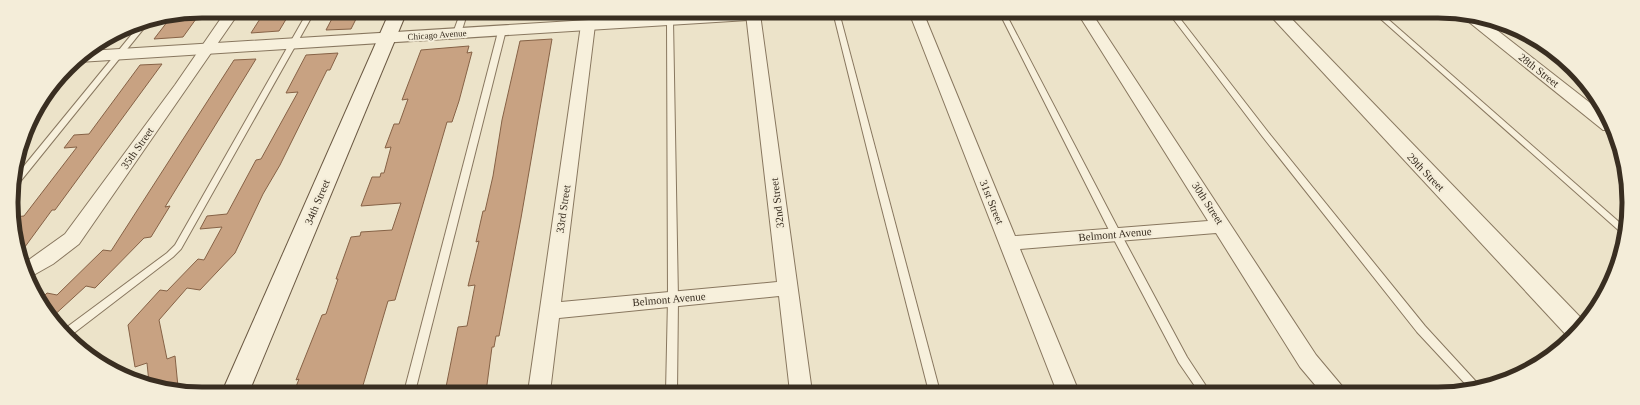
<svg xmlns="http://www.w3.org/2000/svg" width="1640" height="405" viewBox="0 0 1640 405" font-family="'Times New Roman',serif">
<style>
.green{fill:#c3ca9e}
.building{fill:#c8a282;stroke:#866246}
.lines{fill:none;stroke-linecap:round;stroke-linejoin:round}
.service-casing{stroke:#88775f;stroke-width:2}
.minor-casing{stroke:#88775f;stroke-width:2}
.tertiary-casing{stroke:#88775f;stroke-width:2}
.secondary-casing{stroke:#6a5842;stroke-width:2}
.service{fill:#f7f0dc;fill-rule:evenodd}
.minor{fill:#f7f0dc;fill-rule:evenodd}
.tertiary{fill:#f7f0dc;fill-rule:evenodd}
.secondary{fill:#f7f0dc;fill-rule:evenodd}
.labels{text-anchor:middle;stroke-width:4;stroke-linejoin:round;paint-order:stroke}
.far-street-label{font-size:9px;fill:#392e21;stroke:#f4edd9}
.street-label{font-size:11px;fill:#392e21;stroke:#f4edd9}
.rim{fill:none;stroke:#392e21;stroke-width:5}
</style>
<rect width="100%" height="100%" fill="#ece3c9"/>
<!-- green -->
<polygon class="green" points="557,11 690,12 554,20"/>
<!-- building -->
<g class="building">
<polygon points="265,11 291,11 279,31 251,33"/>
<polygon points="336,11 360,11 351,29 326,30"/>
<polygon points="195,12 190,20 196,19 183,37 154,39 171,17"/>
<polygon points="552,39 521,218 499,336 496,336 494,347 492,347 486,392 453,392 454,387 446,387 458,327 467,326 475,285 468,286 479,241 476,242 483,211 485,211 493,176 502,120 520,41"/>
<polygon points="469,46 467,53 472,52 459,101 452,122 447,122 395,300 388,301 361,392 294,392 299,379 296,380 322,315 326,314 338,279 336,279 351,237 360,236 361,232 392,230 401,203 361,206 372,177 380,177 381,173 384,173 391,147 385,148 394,124 399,124 408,99 402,100 421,50"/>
<polygon points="338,53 330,70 327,70 280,165 263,194 235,253 200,290 187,288 159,320 167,359 175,356 178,387 171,390 149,383 147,363 135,367 128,325 160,290 167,291 198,259 204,260 222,227 200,229 207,216 227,214 256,160 261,159 298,92 286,93 306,55"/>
<polygon points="256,59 165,207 170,206 151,237 144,238 95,288 86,286 50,319 41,299 47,293 57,295 103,250 111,251 234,60"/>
<polygon points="162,64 55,210 52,210 19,255 14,217 24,216 77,147 64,148 74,135 89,134 140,65"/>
</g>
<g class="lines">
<!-- service casing -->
<g class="service-casing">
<g id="service">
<polygon points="308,11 315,11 181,249 173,257 70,336 63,330 167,253 175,245"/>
<polygon points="461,11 468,11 461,33 457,35 453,33"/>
<polygon points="833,12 839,12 940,392 929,392 878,193"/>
<polygon points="999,12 1005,12 1121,234 1187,357 1210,392 1199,392 1179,363 1111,234"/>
<polygon points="1168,12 1175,12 1268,132 1425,326 1481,387 1471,390 1417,332 1262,136"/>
<polygon points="1374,13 1381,13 1627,229 1625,236"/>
<polygon points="670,18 673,20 678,299 677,392 666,392 668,299 667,20"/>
<polygon points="149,22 15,188 12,189 15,177 141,23"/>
<polygon points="499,28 502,28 506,30 415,392 404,392"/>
</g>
</g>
<!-- minor casing -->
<g class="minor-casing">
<g id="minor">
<polygon points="226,11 240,11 79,244 53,264 30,277 23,264 65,234 175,85"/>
<polygon points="748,12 758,12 760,14 812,392 790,392 779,296 559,318 550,392 528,392 581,25 583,22 588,21 593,22 595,25 561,302 777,282 746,14"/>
<polygon points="909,12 923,12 1015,236 1208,221 1077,12 1091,12 1316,355 1342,386 1345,392 1321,392 1300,367 1216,233 1020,249 1079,392 1057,392"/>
<polygon points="1463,13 1484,20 1603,113 1611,130 1603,130 1464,18 1462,15"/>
</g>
</g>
<!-- tertiary casing -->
<g class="tertiary-casing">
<g id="tertiary">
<polygon points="718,12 802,12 800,16 794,17 79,62 74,61 88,51"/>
<polygon points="1267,12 1285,12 1585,322 1573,338 1569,338"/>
</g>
</g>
<!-- secondary casing -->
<g class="secondary-casing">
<polygon id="secondary" points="390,11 407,11 249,392 222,392"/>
</g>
<!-- service -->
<use href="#service" class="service"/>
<!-- minor -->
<use href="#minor" class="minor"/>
<!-- tertiary -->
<use href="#tertiary" class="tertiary"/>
<!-- secondary -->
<use href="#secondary" class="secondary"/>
</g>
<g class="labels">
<!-- far-street labels -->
<g class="far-street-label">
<text transform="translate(437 35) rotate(-4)" y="3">Chicago Avenue</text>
</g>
<!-- street labels -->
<g class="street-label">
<text transform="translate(1539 70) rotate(38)" y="4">28th Street</text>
<text transform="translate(137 148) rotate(-55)" y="4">35th Street</text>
<text transform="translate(1426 172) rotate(46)" y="4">29th Street</text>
<text transform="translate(317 202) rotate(-67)" y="4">34th Street</text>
<text transform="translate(992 202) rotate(68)" y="4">31st Street</text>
<text transform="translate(777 203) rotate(-97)" y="4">32nd Street</text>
<text transform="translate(1208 203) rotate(57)" y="4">30th Street</text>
<text transform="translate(563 209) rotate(-82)" y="4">33rd Street</text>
<text transform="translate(1115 234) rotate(-5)" y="4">Belmont Avenue</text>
<text transform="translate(669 299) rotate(-5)" y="4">Belmont Avenue</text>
</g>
</g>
<!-- crop -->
<path d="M0 0H1640V405H0ZM202 18H1438A184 184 0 0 1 1622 202V203A184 184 0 0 1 1438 387H202A184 184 0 0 1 18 203V202A184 184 0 0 1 202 18Z" fill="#f4edd9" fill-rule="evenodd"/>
<path class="rim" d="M202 18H1438A184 184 0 0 1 1622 202V203A184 184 0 0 1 1438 387H202A184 184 0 0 1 18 203V202A184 184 0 0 1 202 18Z"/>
</svg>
